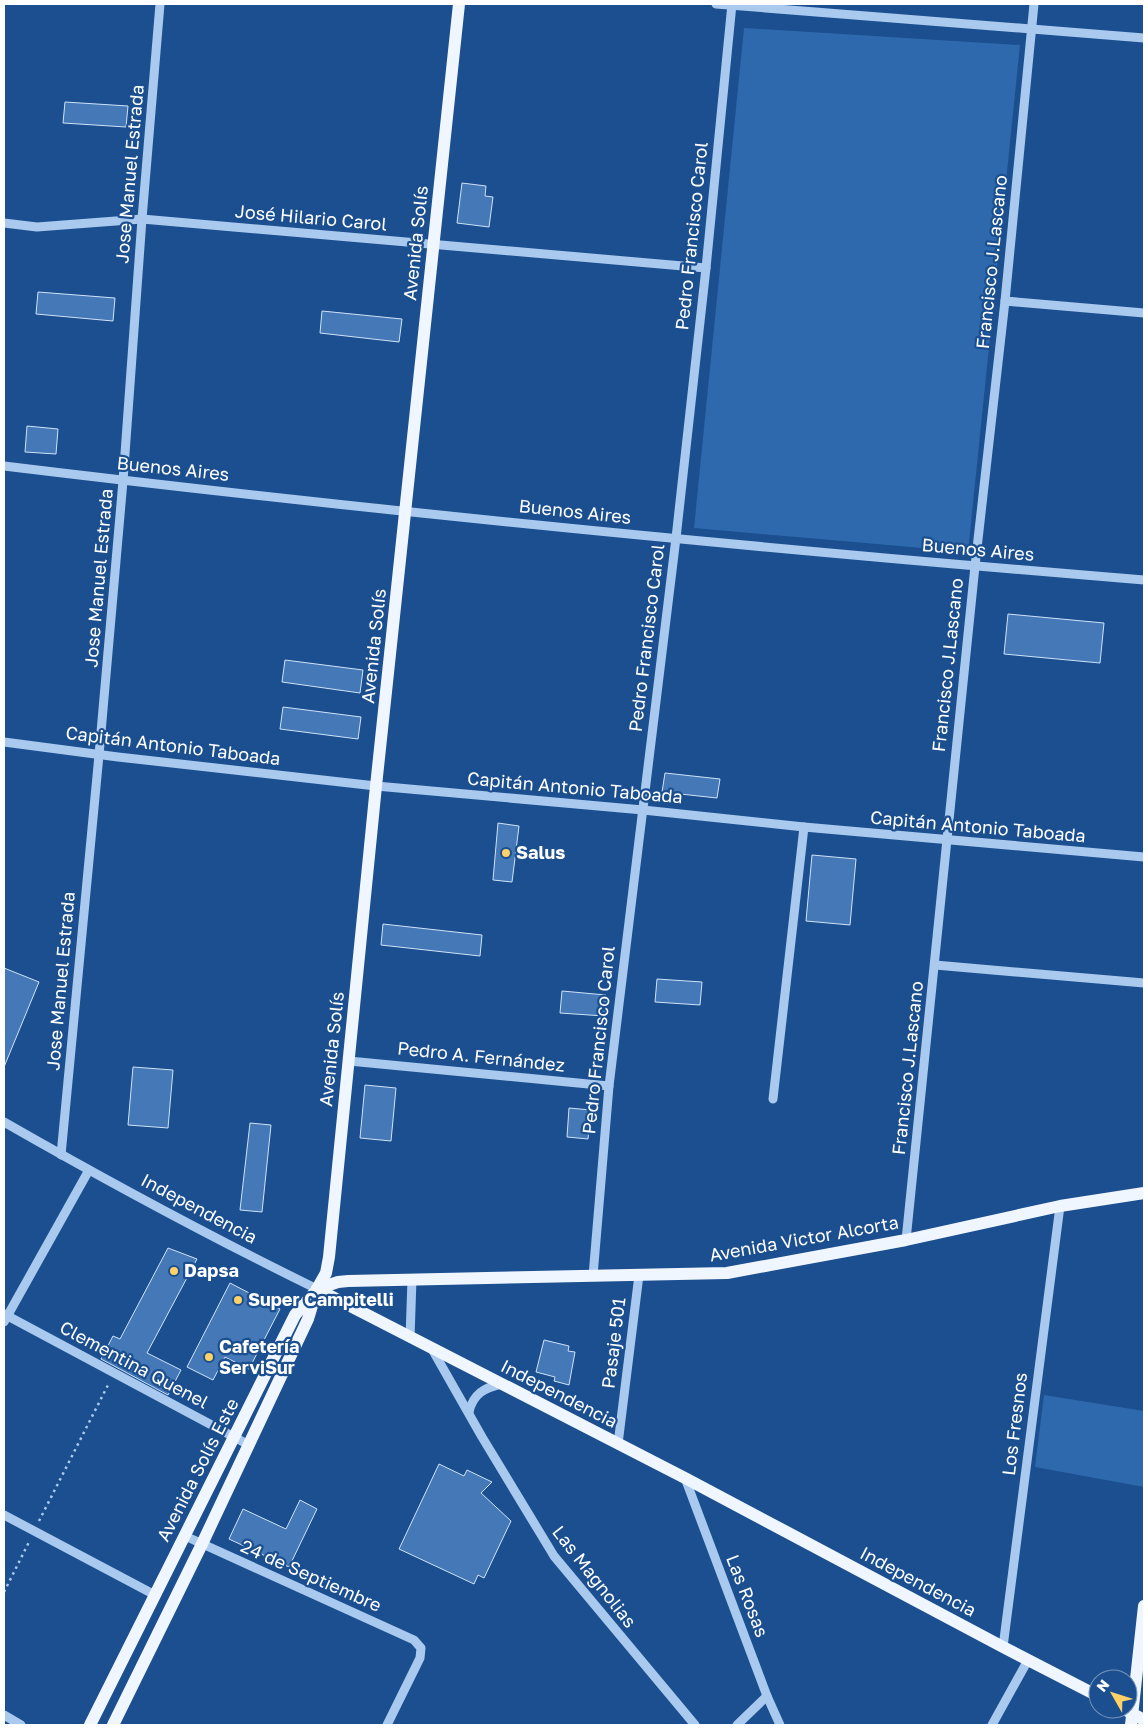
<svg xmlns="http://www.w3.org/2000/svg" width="1148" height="1729" viewBox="0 0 1148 1729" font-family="'Golos Text',sans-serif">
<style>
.green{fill:#2e69ad}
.building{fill:#4478b7;stroke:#cfe3fa}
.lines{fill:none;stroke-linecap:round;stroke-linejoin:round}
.path{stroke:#a9c9ee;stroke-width:2.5;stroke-dasharray:2.5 4;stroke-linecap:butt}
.minor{stroke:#a9c9ee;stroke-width:9}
.major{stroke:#f0f6ff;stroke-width:12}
.poi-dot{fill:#ffd166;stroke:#1b4f8f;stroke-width:2}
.labels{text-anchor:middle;stroke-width:4.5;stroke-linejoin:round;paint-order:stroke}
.street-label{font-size:18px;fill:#fff;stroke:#1b4f8f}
.poi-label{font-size:18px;font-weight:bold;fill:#fff;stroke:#1b4f8f;text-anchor:start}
</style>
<rect width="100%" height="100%" fill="#1b4f8f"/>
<!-- green -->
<g class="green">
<polygon points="744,28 1020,45 968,552 694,528"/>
<polygon points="1044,1395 1144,1411 1144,1487 1035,1467"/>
</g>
<!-- building -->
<g class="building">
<polygon points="65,102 128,106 126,127 63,123"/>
<polygon points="462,183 486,186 485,196 493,197 489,227 457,223"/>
<polygon points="38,292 115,298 113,321 36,314"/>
<polygon points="322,311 402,319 399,342 320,333"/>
<polygon points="27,426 58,429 56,454 25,452"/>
<polygon points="1008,614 1104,623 1100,663 1004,654"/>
<polygon points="285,660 363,670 360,693 282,682"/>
<polygon points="283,707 361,717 358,739 280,729"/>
<polygon points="665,773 720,779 717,798 662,792"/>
<polygon points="498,823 519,826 512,882 493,880"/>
<polygon points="812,855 856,859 850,925 806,921"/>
<polygon points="383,924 482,935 480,956 381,945"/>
<polygon points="4,968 39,982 4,1067"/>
<polygon points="657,979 702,982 700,1005 655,1002"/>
<polygon points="562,991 606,995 604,1016 560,1013"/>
<polygon points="133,1067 173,1070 168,1128 128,1125"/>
<polygon points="365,1085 396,1088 391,1141 360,1138"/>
<polygon points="569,1108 591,1110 588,1139 567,1137"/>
<polygon points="250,1123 271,1125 262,1212 240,1210"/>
<polygon points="168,1248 197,1259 147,1353 181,1370 168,1395 101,1359 113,1336 120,1339"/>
<polygon points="230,1283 280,1309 249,1369 225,1357 213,1380 187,1367"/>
<polygon points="544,1340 569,1346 568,1351 575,1352 569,1385 554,1381 555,1377 536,1372"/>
<polygon points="439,1464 464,1476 467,1470 492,1482 481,1493 511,1521 484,1578 478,1575 474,1584 399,1549"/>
<polygon points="300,1500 317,1509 289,1567 229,1539 243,1509 286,1529"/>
</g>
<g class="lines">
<!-- path -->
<g class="path">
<polyline points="39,1521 109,1383"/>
<polyline points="4,1592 29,1542"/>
</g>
<!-- minor -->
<g class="minor">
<polyline points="716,4 1144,38"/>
<polyline points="4,223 37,227 142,219 706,268"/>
<polyline points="1005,301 1144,313"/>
<path d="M4,466c379,46 760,83 1140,114"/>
<polyline points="4,742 118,757 376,786 643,810 804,827 1144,857"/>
<polyline points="935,965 1144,983"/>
<polyline points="349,1061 609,1086"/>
<polyline points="773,1099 804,827"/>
<path d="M4,1122c103,59 207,115 313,167"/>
<polyline points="61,1155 99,755 123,481 142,219 160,4"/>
<polyline points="906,1240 975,566 1005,301 1034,4"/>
<polyline points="593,1276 609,1086 676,538 706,268 732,4"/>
<polyline points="4,1314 249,1445"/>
<polyline points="4,1322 89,1170"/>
<polyline points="410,1338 412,1279"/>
<polyline points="432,1349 482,1437 554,1556 695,1725"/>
<path d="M469,1412c4,-18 15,-24 32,-28"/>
<polyline points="618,1444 639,1275"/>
<polyline points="685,1478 767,1696 780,1725"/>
<polyline points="4,1515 155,1595"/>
<polyline points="185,1536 414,1640 421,1648 420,1658 387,1725"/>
<polyline points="1003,1647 1060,1206"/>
<polyline points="4,1715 21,1725"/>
<polyline points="737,1725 767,1696"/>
<polyline points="992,1725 1028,1660"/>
</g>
<!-- major -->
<g class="major">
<polyline points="317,1289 685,1478 1003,1647 1098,1696"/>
<polyline points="317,1289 338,1282 348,1281 727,1273 906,1240 1060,1206 1144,1193"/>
<polyline points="1124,1709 1144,1720"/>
<polyline points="90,1725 295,1315 314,1293"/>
<polyline points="113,1725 202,1544 308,1319 317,1289 326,1273 329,1257 376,786 459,4"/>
<polyline points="1131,1725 1144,1606"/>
</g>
</g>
<!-- markers -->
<g class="poi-dot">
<circle cx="506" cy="853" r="5"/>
<circle cx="174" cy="1271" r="5"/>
<circle cx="238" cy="1300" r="5"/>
<circle cx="209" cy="1357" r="5"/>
</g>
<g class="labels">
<!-- street labels -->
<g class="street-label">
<text transform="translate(130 174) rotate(-85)" y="6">Jose Manuel Estrada</text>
<text transform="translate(311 218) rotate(5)" y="6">José Hilario Carol</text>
<text transform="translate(692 236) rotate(-84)" y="6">Pedro Francisco Carol</text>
<text transform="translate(416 243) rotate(-84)" y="6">Avenida Solís</text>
<text transform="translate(992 262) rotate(-84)" y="6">Francisco J.Lascano</text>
<text transform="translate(173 469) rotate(6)" y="6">Buenos Aires</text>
<text transform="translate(575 512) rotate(6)" y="6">Buenos Aires</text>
<text transform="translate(978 550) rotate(5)" y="6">Buenos Aires</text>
<text transform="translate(99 578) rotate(-85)" y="6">Jose Manuel Estrada</text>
<text transform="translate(647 638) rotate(-83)" y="6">Pedro Francisco Carol</text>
<text transform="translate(374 646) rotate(-84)" y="6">Avenida Solís</text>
<text transform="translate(948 665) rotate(-84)" y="6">Francisco J.Lascano</text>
<text transform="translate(173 746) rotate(7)" y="6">Capitán Antonio Taboada</text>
<text transform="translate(575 788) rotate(5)" y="6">Capitán Antonio Taboada</text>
<text transform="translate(978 827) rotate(5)" y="6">Capitán Antonio Taboada</text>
<text transform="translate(61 981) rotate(-85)" y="6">Jose Manuel Estrada</text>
<text transform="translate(599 1040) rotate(-84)" y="6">Pedro Francisco Carol</text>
<text transform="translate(332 1049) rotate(-84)" y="6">Avenida Solís</text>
<text transform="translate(481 1057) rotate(6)" y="6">Pedro A. Fernández</text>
<text transform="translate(908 1068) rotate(-84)" y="6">Francisco J.Lascano</text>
<text transform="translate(199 1209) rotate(28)" y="6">Independencia</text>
<text transform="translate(804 1239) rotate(-10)" y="6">Avenida Victor Alcorta</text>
<text transform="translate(614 1343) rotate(-83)" y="6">Pasaje 501</text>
<text transform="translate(134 1365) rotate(28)" y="6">Clementina Quenel</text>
<text transform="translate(559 1394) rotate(27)" y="6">Independencia</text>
<text transform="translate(1015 1424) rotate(-83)" y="6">Los Fresnos</text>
<text transform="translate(198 1470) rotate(-63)" y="6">Avenida Solís Este</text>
<text transform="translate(311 1576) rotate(24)" y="6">24 de Septiembre</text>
<text transform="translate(594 1577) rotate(52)" y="6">Las Magnolias</text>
<text transform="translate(918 1582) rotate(28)" y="6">Independencia</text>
<text transform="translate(747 1596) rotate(69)" y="6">Las Rosas</text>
</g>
<!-- poi labels -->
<g class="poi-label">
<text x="516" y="859">Salus</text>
<text x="184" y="1277">Dapsa</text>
<text x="248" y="1306">Super Campitelli</text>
<text x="219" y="1353">Cafetería<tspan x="219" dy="21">ServiSur</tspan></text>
</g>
</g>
<!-- border -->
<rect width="1148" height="1729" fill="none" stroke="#ffffff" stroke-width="10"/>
<!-- north arrow -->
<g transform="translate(1113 1694) rotate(309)"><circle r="24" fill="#1b4f8f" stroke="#7695bc"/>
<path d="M0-4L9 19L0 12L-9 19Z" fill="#ffd166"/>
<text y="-8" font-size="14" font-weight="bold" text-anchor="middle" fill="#ffffff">N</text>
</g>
</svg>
